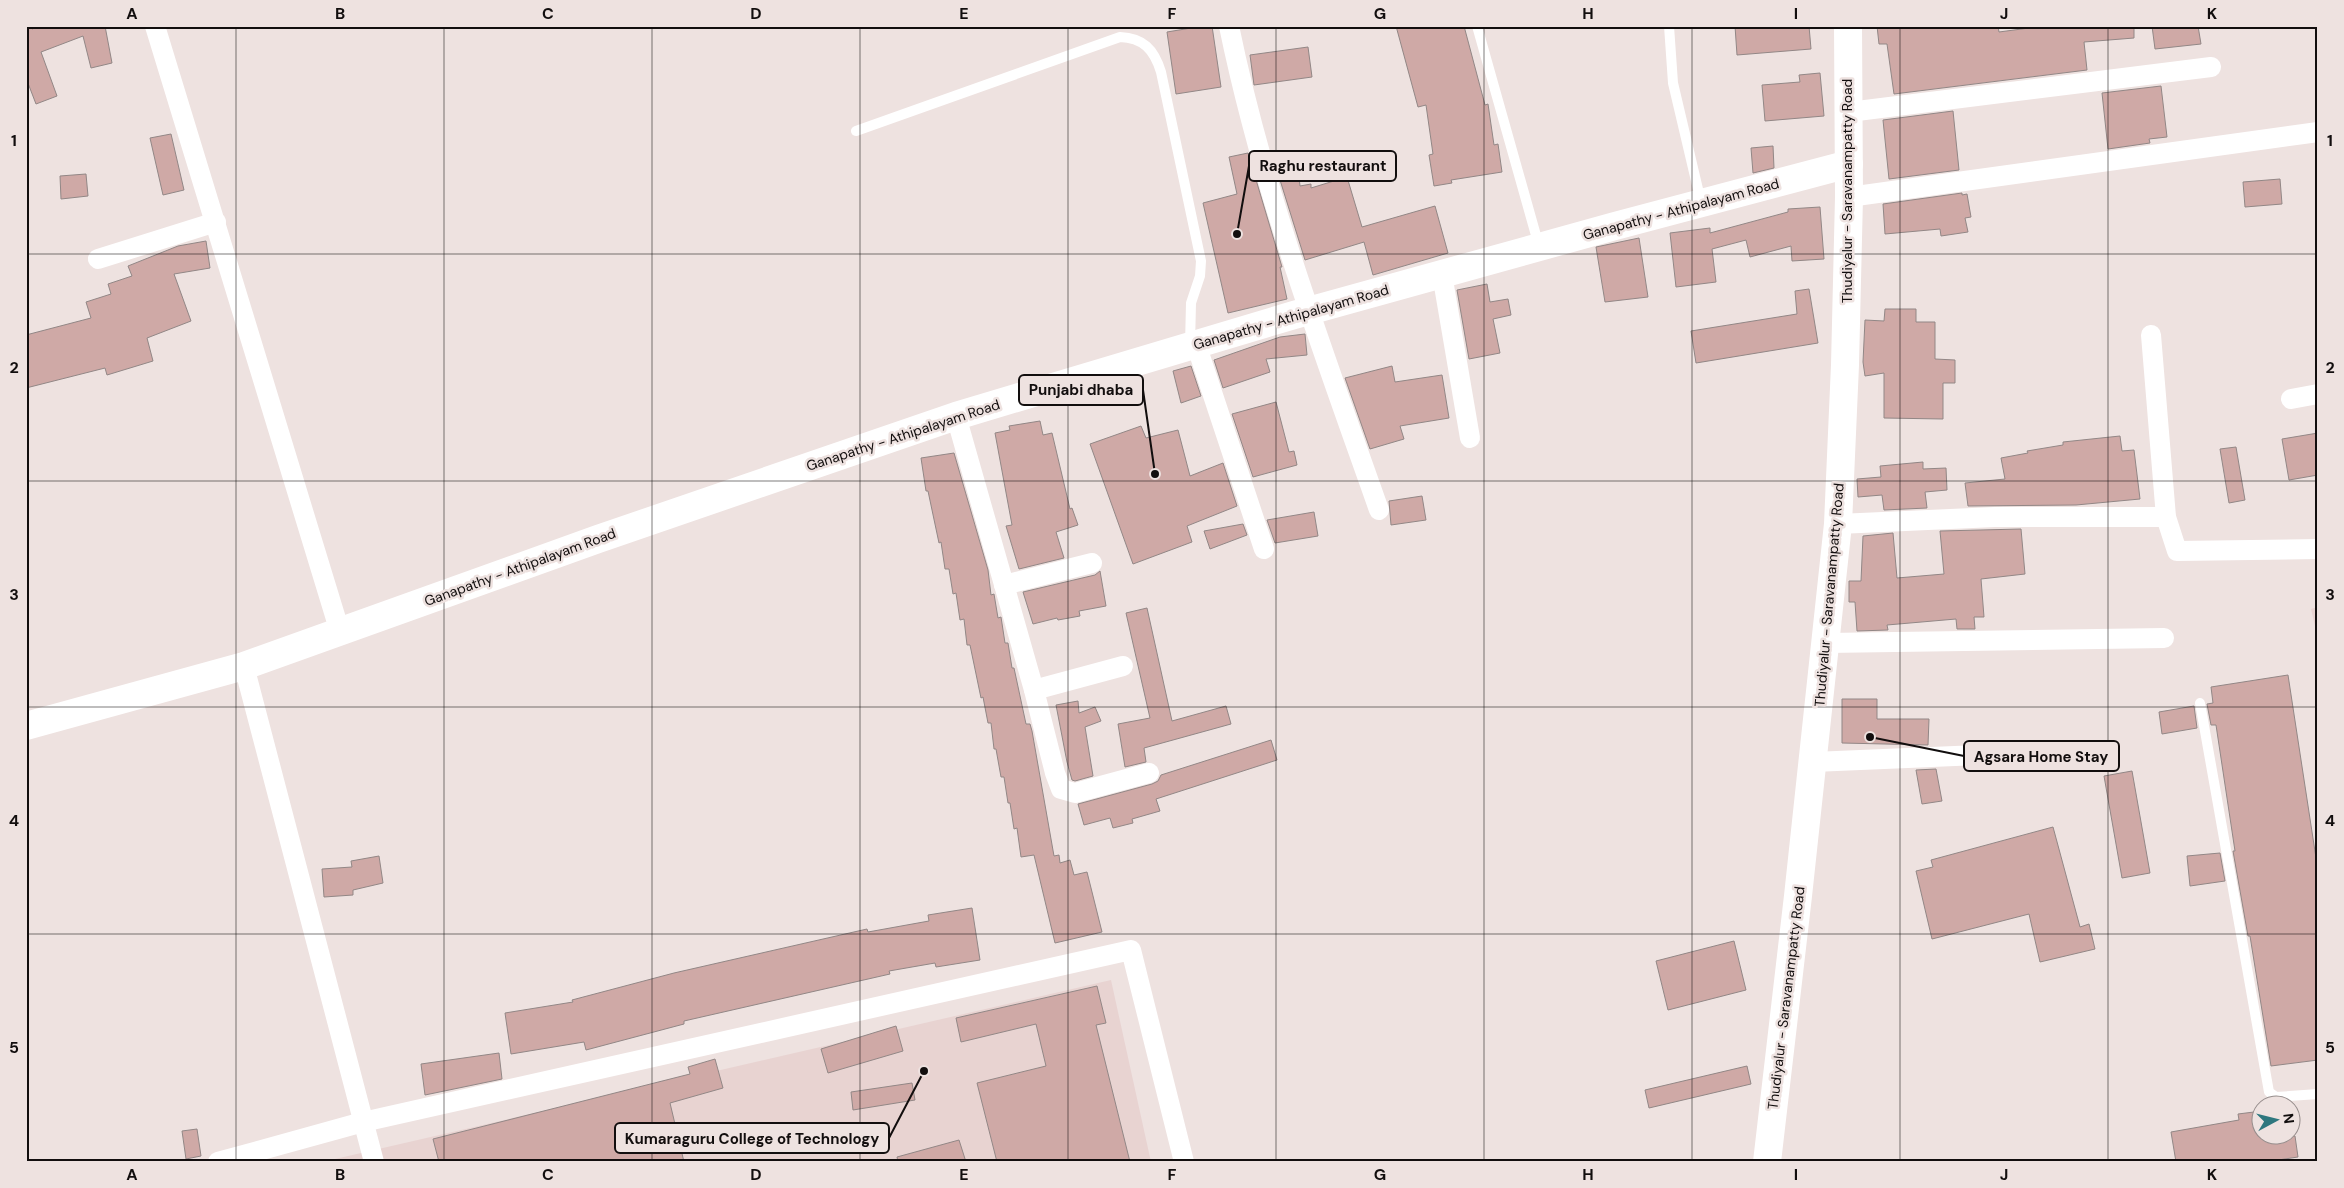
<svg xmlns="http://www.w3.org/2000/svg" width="2344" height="1188" viewBox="0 0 2344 1188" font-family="'DM Sans',sans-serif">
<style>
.built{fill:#e8d3d1}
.building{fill:#cfa9a6;stroke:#928786}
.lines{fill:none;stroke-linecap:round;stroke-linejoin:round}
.lane{stroke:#fff;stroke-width:10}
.street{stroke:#fff;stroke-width:20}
.secondary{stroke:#fff;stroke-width:28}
.grid{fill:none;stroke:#120e0e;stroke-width:1;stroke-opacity:0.55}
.labels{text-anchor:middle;stroke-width:5;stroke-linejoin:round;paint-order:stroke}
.street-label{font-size:14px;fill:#120e0e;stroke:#eee2e0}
.leader{fill:none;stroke:#120e0e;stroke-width:2}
.callout-dot{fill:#120e0e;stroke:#eee2e0;stroke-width:2}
.callout{fill:#eee2e0;stroke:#120e0e;stroke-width:2}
.callout-label{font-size:15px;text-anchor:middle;font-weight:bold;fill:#120e0e}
.neatline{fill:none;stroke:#120e0e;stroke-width:2}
.grid-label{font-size:16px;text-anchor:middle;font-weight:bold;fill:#120e0e}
</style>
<rect width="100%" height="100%" fill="#eee2e0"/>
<!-- built -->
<g class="built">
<polygon points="2318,607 2318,639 2311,609"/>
<polygon points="1111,980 1151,1162 322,1162"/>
</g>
<!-- building -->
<g class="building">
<polygon points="26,26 31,26 32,29 41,26 105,26 112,63 91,68 83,36 41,52 57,96 36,104 26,78"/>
<polygon points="1203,26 1212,26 1221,87 1176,94 1167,32"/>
<polygon points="1396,26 1464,26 1485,105 1488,104 1494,145 1498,144 1502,172 1451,180 1452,183 1434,186 1429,155 1433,154 1426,105 1418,107"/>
<polygon points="1735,26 1809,26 1811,49 1737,55"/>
<polygon points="1877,26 1998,26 1999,32 2044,26 2134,26 2134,38 2084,42 2087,70 1894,94 1887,44 1879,44"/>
<polygon points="2152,26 2198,26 2201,44 2155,49"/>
<polygon points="1308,47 1312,77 1254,85 1250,55"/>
<polygon points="1820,73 1824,116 1765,121 1762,85 1800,82 1799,75"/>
<polygon points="2161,86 2167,137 2149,139 2150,143 2108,149 2102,93"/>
<polygon points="1953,111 1959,170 1889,179 1883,120"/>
<polygon points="171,134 184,190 163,195 150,138"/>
<polygon points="1773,146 1774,168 1753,173 1751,148"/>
<polygon points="1248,153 1282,267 1280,267 1287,299 1228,313 1203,203 1237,194 1229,157"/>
<polygon points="86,174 88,196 61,199 60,176"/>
<polygon points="1299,177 1300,186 1311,184 1311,188 1347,177 1362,227 1435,206 1448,253 1373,275 1364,242 1305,260 1280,180"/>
<polygon points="2280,179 2282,204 2245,207 2243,182"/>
<polygon points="1962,193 1962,195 1967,194 1971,217 1965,218 1968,232 1941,236 1940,229 1885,234 1883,204"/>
<polygon points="1820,207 1824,259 1792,261 1791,246 1750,257 1746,240 1712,249 1716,282 1676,287 1670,233 1710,228 1710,233 1788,212 1788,209"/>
<polygon points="1639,238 1648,297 1605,302 1596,247"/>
<polygon points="206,241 210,268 174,274 191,321 147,338 153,361 107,375 105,368 26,388 26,335 91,318 86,302 111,294 108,284 132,276 128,266 178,246"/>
<polygon points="1487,284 1490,302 1508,299 1511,315 1493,319 1500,353 1469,359 1457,290"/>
<polygon points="1809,289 1818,343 1696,363 1691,331 1797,314 1795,291"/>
<polygon points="1885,309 1916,309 1916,322 1935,322 1935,359 1955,360 1955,383 1943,383 1943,419 1884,418 1884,373 1865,376 1863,362 1865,320 1884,321"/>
<polygon points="1305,334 1307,355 1266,359 1270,372 1223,388 1214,360 1280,337"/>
<polygon points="1191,366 1201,396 1181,403 1173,371"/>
<polygon points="1392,366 1395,382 1442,375 1449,418 1400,426 1404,439 1370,449 1345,378"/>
<polygon points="1276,402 1289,452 1294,451 1297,465 1253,477 1232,414"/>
<polygon points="1040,421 1043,435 1052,433 1070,509 1072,508 1078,525 1056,532 1064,558 1019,569 1006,526 1012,525 995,433 1010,430 1009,426"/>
<polygon points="1141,426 1146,438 1178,430 1190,476 1223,463 1237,506 1187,526 1192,542 1133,564 1090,444"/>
<polygon points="2318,433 2318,475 2289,480 2282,439"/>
<polygon points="2120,436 2122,451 2134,450 2140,499 2076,505 1968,506 1965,483 2005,479 2001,458 2028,453 2027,451 2063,445 2063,442"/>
<polygon points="2236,447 2245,500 2229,503 2220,449"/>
<polygon points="954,453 988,570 991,595 994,594 998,618 1001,617 1005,643 1008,643 1012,668 1014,668 1026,724 1030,724 1032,731 1054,856 1059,855 1060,863 1070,860 1074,875 1087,872 1102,932 1055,943 1034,855 1021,857 1017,828 1014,829 1010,803 1008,803 1004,777 1001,777 996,749 994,749 991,723 988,723 983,697 981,698 970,645 967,645 964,619 960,620 956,593 953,594 949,569 945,569 941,542 939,543 928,491 926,491 921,458"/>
<polygon points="1923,462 1923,469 1946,468 1947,490 1925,492 1927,508 1884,510 1882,495 1858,497 1857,479 1881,477 1880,466"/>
<polygon points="1422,496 1426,520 1391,525 1389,501"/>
<polygon points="1314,512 1318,536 1275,543 1267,520"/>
<polygon points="1243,524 1247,535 1210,549 1204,531"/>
<polygon points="2021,529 2025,574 1981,579 1984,617 1974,617 1975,629 1957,629 1956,619 1887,625 1888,630 1857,631 1855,602 1849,602 1849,581 1861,581 1863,536 1893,533 1897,578 1944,574 1940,531"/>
<polygon points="1100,571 1106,606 1079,611 1080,616 1058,620 1057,618 1033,624 1023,592 1095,575"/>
<polygon points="1147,608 1172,721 1226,706 1231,724 1144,748 1146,762 1125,767 1118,724 1150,718 1126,613"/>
<polygon points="2288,675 2318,871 2318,1060 2271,1066 2250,936 2248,936 2233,851 2235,851 2216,725 2211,725 2207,704 2213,703 2211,687"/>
<polygon points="1842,699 1877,699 1877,719 1929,719 1928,745 1842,743"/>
<polygon points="1078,701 1079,713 1095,707 1101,721 1085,727 1093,776 1075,781 1072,780 1067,762 1056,705"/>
<polygon points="2194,706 2197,728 2162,734 2159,712"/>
<polygon points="1271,740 1277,760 1156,799 1160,811 1132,819 1133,823 1113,828 1110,818 1084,825 1078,804 1152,784 1158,781 1161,775"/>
<polygon points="1936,769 1942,801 1922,804 1916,770"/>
<polygon points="2132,771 2150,873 2122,878 2104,776"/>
<polygon points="2053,827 2080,927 2089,924 2095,949 2040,962 2029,914 1932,939 1916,871 1933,867 1931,860"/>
<polygon points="2220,853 2225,881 2190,886 2187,856"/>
<polygon points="379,856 383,883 353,890 353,895 324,897 322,869 352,867 351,861"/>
<polygon points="972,908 980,960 936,967 935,963 889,971 890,974 684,1021 684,1024 586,1050 584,1042 511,1054 505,1013 573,1002 572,1000 674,973 867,929 868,932 929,921 928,915"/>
<polygon points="1734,941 1746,990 1668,1010 1656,961"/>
<polygon points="1097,986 1106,1023 1096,1025 1130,1162 997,1162 977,1083 1046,1066 1036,1024 961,1042 956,1018"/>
<polygon points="896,1026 903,1051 828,1073 821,1049"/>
<polygon points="499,1053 502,1079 425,1095 421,1064"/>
<polygon points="715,1059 723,1088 670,1103 684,1162 439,1162 433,1139 690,1074 688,1067"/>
<polygon points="1747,1066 1751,1084 1649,1108 1645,1090"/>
<polygon points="912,1083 915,1100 853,1110 851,1092"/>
<polygon points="2262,1111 2262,1136 2295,1136 2298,1157 2265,1162 2176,1162 2171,1132 2239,1120 2238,1114"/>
<polygon points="197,1129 201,1156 186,1159 182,1131"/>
<polygon points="959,1140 966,1162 898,1162 897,1157"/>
</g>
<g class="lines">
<!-- lane -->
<g class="lane">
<polyline points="1477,26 1539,246"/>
<polyline points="1669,26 1673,83 1701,202"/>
<path d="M856,131l264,-94c23,1 34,12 41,35l40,189 -1,15 -9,27 -1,42"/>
<polyline points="2200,703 2269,1092 2276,1097 2318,1094"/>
</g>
<!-- street -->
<g class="street">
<polyline points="155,26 340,632"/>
<path d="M1229,26c34,166 94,325 150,484"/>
<polyline points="1849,112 2211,67"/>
<polyline points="1849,197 2318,132"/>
<polyline points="98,259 216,222"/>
<polyline points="1442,274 1470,438"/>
<polyline points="2151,335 2166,517 2177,551 2318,549"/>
<polyline points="1196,344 1264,549"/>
<polyline points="2291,399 2318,394"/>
<polyline points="956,416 1034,690 1055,773 1061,789 1075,793 1149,773"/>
<polyline points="1838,524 1995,517 2166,517"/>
<polyline points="1004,585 1092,563"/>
<polyline points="1826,643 2164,638"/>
<polyline points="244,666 374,1162"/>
<polyline points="1034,690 1123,666"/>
<polyline points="1813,762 2026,753"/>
<polyline points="218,1162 363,1122 1131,950 1184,1162"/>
</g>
<!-- secondary -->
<g class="secondary">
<polyline points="26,726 244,666 598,539 956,416 1294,315 1615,226 1849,164"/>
<polyline points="1767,1162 1798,896 1838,524 1845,365 1849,197 1848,26"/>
</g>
</g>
<!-- grid -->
<path class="grid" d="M236,26v1136M444,26v1136M652,26v1136M860,26v1136M1068,26v1136M1276,26v1136M1484,26v1136M1692,26v1136M1900,26v1136M2108,26v1136M26,254h2292M26,481h2292M26,707h2292M26,934h2292"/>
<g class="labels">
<!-- street labels -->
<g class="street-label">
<text transform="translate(1847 191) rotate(-90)" y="5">Thudiyalur - Saravanampatty Road</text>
<text transform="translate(1681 209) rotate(-15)" y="5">Ganapathy - Athipalayam Road</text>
<text transform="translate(1291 317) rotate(-16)" y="5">Ganapathy - Athipalayam Road</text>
<text transform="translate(903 435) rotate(-18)" y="5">Ganapathy - Athipalayam Road</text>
<text transform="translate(520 567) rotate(-20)" y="5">Ganapathy - Athipalayam Road</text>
<text transform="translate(1829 595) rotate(-85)" y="5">Thudiyalur - Saravanampatty Road</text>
<text transform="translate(1786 998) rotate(-83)" y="5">Thudiyalur - Saravanampatty Road</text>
</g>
</g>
<!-- callouts -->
<path class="leader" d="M1237 234L1249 166M1155 474L1143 390M1870 737L1964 756M924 1071L889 1138"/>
<g class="callout-dot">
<circle cx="1237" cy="234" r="5"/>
<circle cx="1155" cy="474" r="5"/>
<circle cx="1870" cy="737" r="5"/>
<circle cx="924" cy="1071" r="5"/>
</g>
<g class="callout">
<rect x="1249" y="151" width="147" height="30" rx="5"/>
<rect x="1019" y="375" width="124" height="30" rx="5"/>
<rect x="1964" y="741" width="155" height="30" rx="5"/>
<rect x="615" y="1123" width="274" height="30" rx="5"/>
</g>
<g class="callout-label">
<text x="1323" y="171">Raghu restaurant</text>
<text x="1081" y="395">Punjabi dhaba</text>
<text x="2041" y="762">Agsara Home Stay</text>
<text x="752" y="1144">Kumaraguru College of Technology</text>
</g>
<!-- border -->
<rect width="2344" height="1188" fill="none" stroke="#eee2e0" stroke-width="55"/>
<!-- north arrow -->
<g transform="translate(2276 1120) rotate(83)"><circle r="24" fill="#eee2e0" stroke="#968d8c"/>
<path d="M0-4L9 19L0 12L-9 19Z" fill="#2e777e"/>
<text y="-8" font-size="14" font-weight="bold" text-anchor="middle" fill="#120e0e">N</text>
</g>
<rect x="28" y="28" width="2288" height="1132" class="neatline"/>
<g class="grid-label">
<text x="132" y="19">A</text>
<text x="340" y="19">B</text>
<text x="548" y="19">C</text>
<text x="756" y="19">D</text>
<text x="964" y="19">E</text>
<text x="1172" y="19">F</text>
<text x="1380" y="19">G</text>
<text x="1588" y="19">H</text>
<text x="1796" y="19">I</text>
<text x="2004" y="19">J</text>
<text x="2212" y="19">K</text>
<text x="14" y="146">1</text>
<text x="2330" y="146">1</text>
<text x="14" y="373">2</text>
<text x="2330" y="373">2</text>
<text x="14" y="600">3</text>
<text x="2330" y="600">3</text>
<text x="14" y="826">4</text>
<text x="2330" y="826">4</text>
<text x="14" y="1053">5</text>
<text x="2330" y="1053">5</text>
<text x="132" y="1180">A</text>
<text x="340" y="1180">B</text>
<text x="548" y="1180">C</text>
<text x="756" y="1180">D</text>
<text x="964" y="1180">E</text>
<text x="1172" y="1180">F</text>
<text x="1380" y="1180">G</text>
<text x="1588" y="1180">H</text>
<text x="1796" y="1180">I</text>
<text x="2004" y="1180">J</text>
<text x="2212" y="1180">K</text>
</g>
</svg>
